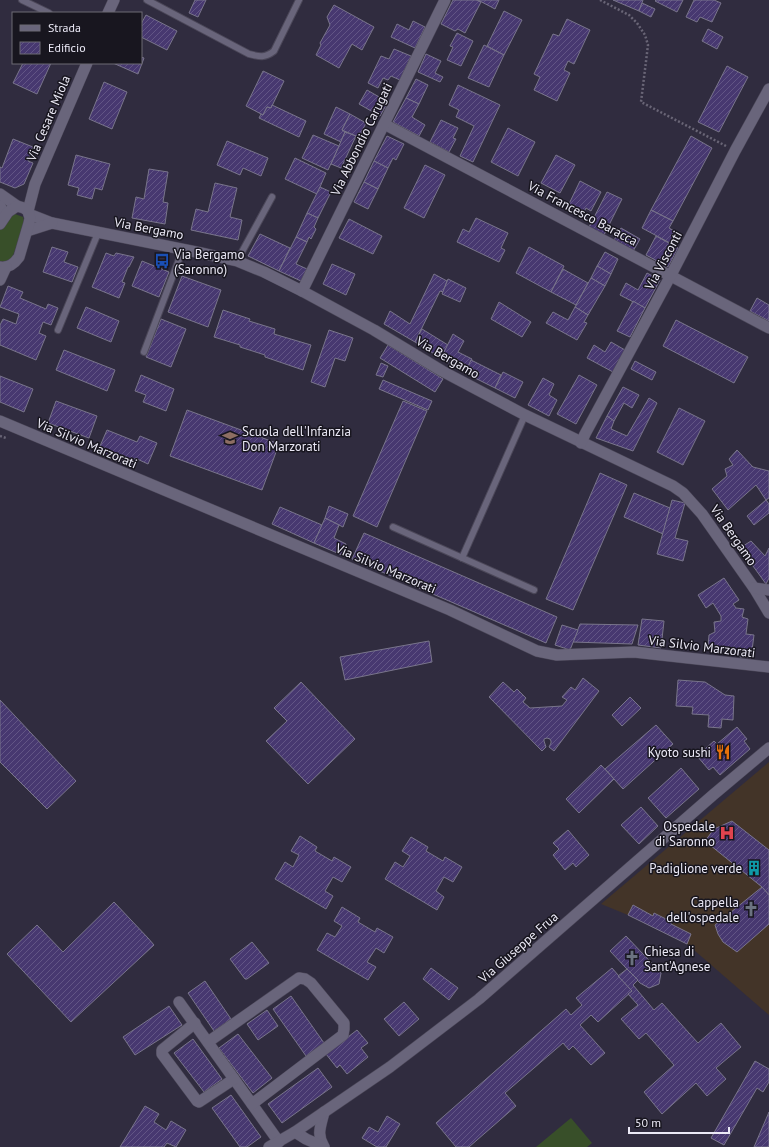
<svg xmlns="http://www.w3.org/2000/svg" width="769" height="1147" viewBox="0 0 769 1147" font-family="'PT Sans',sans-serif">
<style>
.medical{fill:#433428}
.grass{fill:#384f29}
.building{fill:url(#building-hatch);stroke:#79758b}
.lines{fill:none;stroke-linecap:round;stroke-linejoin:round}
.service-casing{stroke:#4b4758;stroke-width:8}
.minor-casing{stroke:#4b4758;stroke-width:12}
.tertiary-casing{stroke:#4b4758;stroke-width:12}
.path{stroke:#696576;stroke-width:2.5;stroke-dasharray:2 2;stroke-linecap:butt}
.service{stroke:#69657b;stroke-width:6}
.minor{stroke:#69657b;stroke-width:11}
.tertiary{stroke:#69657b;stroke-width:11}
.labels{text-anchor:middle;stroke-width:3;stroke-linejoin:round;paint-order:stroke}
.street-label{font-size:13px;fill:#ebe9f6;stroke:#18161f}
.poi-label{font-size:13px;fill:#ebe9f6;stroke:#18161f;text-anchor:end}
</style>
<defs>
<pattern id="building-hatch" width="6" height="6" patternUnits="userSpaceOnUse"><rect width="6" height="6" fill="#473870"/><path d="M-1 1l2-2M0 6l6-6M5 7l2-2" fill="none" stroke="#625585"/></pattern>
</defs>
<rect width="100%" height="100%" fill="#302c3f"/>
<!-- medical -->
<polygon class="medical" points="769,762 769,1015 687,944 628,915 601,904"/>
<!-- grass -->
<g class="grass">
<polygon points="15,214 23,217 24,221 24,226 12,258 6,262 0,262 0,230 6,219"/>
<polygon points="571,1118 592,1143 587,1147 536,1147"/>
</g>
<!-- building -->
<g class="building">
<polygon points="195,0 206,0 198,17 189,13"/>
<polygon points="453,0 476,0 481,2 465,33 458,29 455,31 441,24"/>
<polygon points="478,0 499,0 495,9"/>
<polygon points="613,0 643,0 639,11"/>
<polygon points="656,0 683,0 677,12 655,1"/>
<polygon points="694,0 714,0 721,3 712,22 700,17 697,22 686,17"/>
<polygon points="642,3 655,9 651,17 639,11"/>
<polygon points="334,5 374,27 362,50 352,44 339,68 316,55 321,45 320,43 330,25 327,17"/>
<polygon points="504,11 522,20 504,55 487,46"/>
<polygon points="146,15 177,31 167,50 141,37 141,24"/>
<polygon points="567,19 590,30 574,64 568,61 564,70 570,73 557,101 534,90 540,77 534,74 553,34 559,36"/>
<polygon points="413,21 425,27 415,48 391,37 397,24 409,30"/>
<polygon points="708,29 723,37 717,49 702,41"/>
<polygon points="457,33 473,41 461,66 447,60 453,47 450,46"/>
<polygon points="484,45 504,55 489,87 468,78"/>
<polygon points="394,49 411,56 400,80 391,76 388,80 383,78 378,88 368,83 381,56 389,59"/>
<polygon points="426,54 441,61 435,73 443,77 440,82 418,72"/>
<polygon points="141,57 144,58 138,74 113,63 141,63"/>
<polygon points="23,63 51,63 37,94 13,83"/>
<polygon points="727,66 748,77 719,132 698,122"/>
<polygon points="263,71 284,81 271,108 267,107 263,115 246,106"/>
<polygon points="416,79 428,85 419,104 406,98"/>
<polygon points="104,82 127,92 112,129 89,119"/>
<polygon points="458,85 500,105 473,162 460,156 474,126 456,117 459,110 449,105"/>
<polygon points="367,90 388,102 380,116 359,104"/>
<polygon points="406,98 419,104 412,117 425,125 419,136 393,122"/>
<polygon points="272,105 306,121 299,137 259,118 261,114 263,115 267,107 271,108"/>
<polygon points="336,107 350,114 342,130 345,132 341,142 324,134"/>
<polygon points="350,114 366,123 358,139 355,138 356,136 342,130"/>
<polygon points="441,120 458,128 453,138 456,139 449,152 430,142"/>
<polygon points="508,128 535,142 518,176 491,162"/>
<polygon points="345,132 356,136 341,168 331,164"/>
<polygon points="313,135 339,146 328,170 302,158"/>
<polygon points="387,136 404,144 396,160 393,158 388,168 374,161"/>
<polygon points="691,136 712,148 673,221 651,210"/>
<polygon points="13,139 33,147 28,161 33,163 24,184 15,188 0,182 0,167 2,168"/>
<polygon points="227,141 268,158 261,176 243,168 240,175 217,165"/>
<polygon points="76,155 110,164 102,190 95,188 92,199 77,195 79,188 68,185"/>
<polygon points="556,155 575,165 560,193 541,183"/>
<polygon points="295,158 326,173 317,194 285,179"/>
<polygon points="374,161 388,168 378,189 364,182"/>
<polygon points="425,165 445,175 424,218 404,208"/>
<polygon points="149,169 168,172 163,202 168,203 165,224 132,218 136,197 144,199"/>
<polygon points="580,181 601,192 591,211 586,208 583,214 568,206"/>
<polygon points="364,182 378,189 368,209 354,202"/>
<polygon points="215,183 237,188 230,217 242,220 238,240 191,230 196,209 208,212"/>
<polygon points="320,187 331,192 318,218 307,213"/>
<polygon points="607,192 622,199 604,235 589,227"/>
<polygon points="651,210 673,221 669,228 676,232 670,243 642,228"/>
<polygon points="307,213 318,218 314,227 316,229 311,239 309,237 307,242 296,237"/>
<polygon points="476,218 508,233 501,248 505,250 499,262 457,242 463,229 469,232"/>
<polygon points="349,219 382,236 373,254 339,238"/>
<polygon points="621,228 640,239 632,253 613,242"/>
<polygon points="260,234 290,248 279,271 248,256"/>
<polygon points="656,236 678,248 668,267 646,255"/>
<polygon points="296,237 307,242 296,264 307,269 301,281 279,271"/>
<polygon points="52,247 68,252 64,262 78,267 72,282 43,272"/>
<polygon points="529,247 564,266 551,292 516,273"/>
<polygon points="605,252 618,259 611,274 597,266"/>
<polygon points="106,253 114,256 116,253 134,257 129,267 128,267 122,282 125,283 119,298 92,287"/>
<polygon points="142,261 169,272 159,297 132,286"/>
<polygon points="332,264 355,274 346,295 323,284"/>
<polygon points="597,266 611,274 605,286 591,278"/>
<polygon points="563,269 588,283 576,305 551,292"/>
<polygon points="647,273 660,280 645,308 620,295 626,283 638,290"/>
<polygon points="434,274 447,281 443,292 440,291 415,342 384,324 390,311 410,324"/>
<polygon points="182,276 221,290 208,327 168,312"/>
<polygon points="591,278 605,286 588,315 575,307"/>
<polygon points="448,279 466,288 460,302 442,294"/>
<polygon points="8,286 23,292 20,298 46,309 48,304 58,308 51,325 43,322 39,333 46,336 36,360 0,345 0,325 3,319 16,324 19,314 0,307"/>
<polygon points="757,298 769,305 769,321 750,311"/>
<polygon points="633,301 645,308 630,337 617,331"/>
<polygon points="499,302 531,322 522,337 491,319"/>
<polygon points="86,307 119,321 111,342 77,328"/>
<polygon points="575,307 588,315 584,322 587,323 577,340 546,323 553,312 568,320"/>
<polygon points="223,310 250,319 249,321 275,329 274,334 311,345 303,370 265,357 265,355 240,347 240,345 214,337"/>
<polygon points="161,319 186,329 171,367 146,357"/>
<polygon points="676,320 748,357 734,383 663,346"/>
<polygon points="422,329 448,345 441,358 415,342"/>
<polygon points="329,330 353,338 345,361 335,358 325,387 311,382"/>
<polygon points="453,334 464,341 458,352 472,359 465,373 441,358"/>
<polygon points="611,342 625,350 613,372 587,358 594,345 605,352"/>
<polygon points="388,345 443,379 435,392 380,358"/>
<polygon points="64,350 115,370 107,391 56,370"/>
<polygon points="471,360 501,375 495,388 465,373"/>
<polygon points="635,361 656,372 652,380 631,369"/>
<polygon points="381,363 388,366 383,377 376,375"/>
<polygon points="503,372 523,382 515,398 495,388"/>
<polygon points="141,375 174,389 166,411 143,402 146,395 135,391"/>
<polygon points="579,375 597,385 576,424 557,414"/>
<polygon points="0,376 33,389 24,412 0,402"/>
<polygon points="543,378 554,384 549,395 557,400 549,416 528,405"/>
<polygon points="383,380 432,401 428,410 379,389"/>
<polygon points="623,387 639,395 632,408 624,403 614,421 607,416"/>
<polygon points="649,398 657,403 633,451 596,438 607,416 614,421 611,429 627,436"/>
<polygon points="56,401 97,416 89,438 48,423"/>
<polygon points="403,401 427,411 377,527 353,516"/>
<polygon points="679,408 705,421 683,465 657,452"/>
<polygon points="187,410 279,444 262,490 170,456"/>
<polygon points="107,430 137,442 140,436 157,443 148,464 135,458 131,467 97,453"/>
<polygon points="737,450 753,467 769,471 769,498 766,500 756,485 728,510 712,489 727,476 725,469 733,465 729,459"/>
<polygon points="600,473 627,485 573,610 546,599"/>
<polygon points="634,493 670,508 663,534 624,517"/>
<polygon points="672,500 685,503 675,538 688,541 683,561 657,554"/>
<polygon points="766,500 769,504 769,513 754,525 747,516"/>
<polygon points="329,506 348,514 343,527 325,518"/>
<polygon points="280,507 322,525 314,543 272,524"/>
<polygon points="325,518 339,525 334,538 346,544 342,555 314,543"/>
<polygon points="364,533 557,617 546,643 352,559"/>
<polygon points="751,541 765,556 769,548 769,578 766,584 740,548"/>
<polygon points="724,578 739,600 733,604 736,608 744,609 742,617 748,619 746,634 754,635 751,658 740,657 741,651 708,647 709,635 715,632 714,622 721,621 721,616 713,603 706,608 698,595"/>
<polygon points="642,619 664,621 661,648 638,645"/>
<polygon points="580,624 638,625 632,644 573,642"/>
<polygon points="562,625 578,630 570,650 555,645"/>
<polygon points="429,641 432,662 345,680 340,657"/>
<polygon points="583,678 599,691 554,751 549,747 551,743 551,741 550,739 547,738 544,739 544,741 546,747 542,751 489,697 503,682 514,692 517,689 526,698 523,702 530,708 562,706 567,700 562,697 571,687 575,690"/>
<polygon points="678,680 705,682 725,695 734,696 733,720 722,719 721,728 708,727 709,715 692,714 693,707 676,706"/>
<polygon points="301,682 355,739 308,784 266,741 287,721 274,708"/>
<polygon points="630,697 641,708 622,726 612,715"/>
<polygon points="0,700 76,781 47,809 0,762"/>
<polygon points="656,725 673,744 623,789 605,769"/>
<polygon points="737,727 747,739 744,741 750,749 720,775 713,767 709,770 697,756 714,741 717,744"/>
<polygon points="601,765 614,779 579,813 566,799"/>
<polygon points="681,768 699,789 666,818 648,798"/>
<polygon points="641,807 658,826 639,844 621,825"/>
<polygon points="732,821 769,850 769,895 762,887 705,841 714,829"/>
<polygon points="568,830 589,855 576,867 573,863 565,870 553,855 559,849 553,843"/>
<polygon points="300,836 317,847 315,851 332,861 334,857 351,867 342,882 333,877 325,891 333,896 326,909 275,879 285,862 293,867 299,855 291,851"/>
<polygon points="411,837 428,847 426,851 443,861 445,857 462,867 453,882 444,877 436,891 444,897 437,910 385,879 395,862 403,867 410,856 402,851"/>
<polygon points="762,887 769,895 769,924 737,952 723,942 718,934 715,925"/>
<polygon points="114,902 148,938 154,945 71,1022 7,954 37,925 63,952"/>
<polygon points="633,905 653,916 654,913 672,922 671,924 691,934 687,944 628,915"/>
<polygon points="342,907 360,918 358,922 375,932 377,928 393,937 384,953 376,948 367,962 376,967 368,980 317,950 327,933 335,937 342,926 334,921"/>
<polygon points="626,936 661,973 659,984 649,988 640,983 610,951"/>
<polygon points="252,942 269,963 247,979 245,979 230,959"/>
<polygon points="431,968 458,988 449,1000 423,979"/>
<polygon points="612,968 632,991 598,1022 591,1015 580,1025 605,1053 591,1065 573,1046 569,1050 563,1043 505,1093 516,1106 469,1147 456,1147 436,1123 566,1009 571,1015 582,1005 576,998"/>
<polygon points="627,969 638,980 633,985 654,1010 662,1003 698,1043 721,1023 741,1047 716,1068 726,1079 707,1096 696,1083 662,1114 644,1092 674,1065 646,1033 639,1039 621,1019 638,1005 628,994 632,991 618,976"/>
<polygon points="205,981 231,1019 214,1031 188,993"/>
<polygon points="291,996 324,1043 306,1056 273,1009"/>
<polygon points="404,1002 419,1019 399,1036 384,1019"/>
<polygon points="169,1006 182,1025 135,1055 123,1037"/>
<polygon points="267,1010 278,1026 258,1040 247,1024"/>
<polygon points="357,1030 368,1043 361,1048 368,1057 347,1074 340,1065 337,1068 326,1054"/>
<polygon points="238,1034 272,1078 253,1093 219,1048"/>
<polygon points="193,1039 222,1079 204,1092 174,1053"/>
<polygon points="755,1061 769,1069 769,1082 763,1092 757,1088 724,1145 711,1138"/>
<polygon points="318,1068 332,1087 282,1123 268,1104"/>
<polygon points="231,1095 261,1137 247,1147 240,1147 212,1108"/>
<polygon points="145,1106 159,1114 154,1122 166,1130 171,1121 186,1130 176,1147 167,1143 164,1147 120,1147"/>
<polygon points="769,1112 769,1147 754,1147"/>
<polygon points="387,1116 400,1124 386,1147 377,1147 362,1138 369,1127 378,1132"/>
</g>
<g class="lines">
<!-- service casing -->
<g class="service-casing">
<g id="service">
<polyline points="22,0 49,13"/>
<path d="M147,0l102,54c11,3 16,4 25,-3l25,-51"/>
<polyline points="237,261 272,197"/>
<polyline points="58,330 98,233"/>
<polyline points="144,352 183,249"/>
<polyline points="393,527 534,590"/>
<polyline points="462,558 525,415"/>
</g>
</g>
<!-- minor casing -->
<g class="minor-casing">
<g id="minor">
<polyline points="384,124 769,328"/>
<polyline points="0,194 17,206"/>
<polyline points="0,206 5,216"/>
<polyline points="29,214 52,223 201,253 237,261 264,272 302,291 374,330 442,371 525,415 673,486 683,493 702,514 754,588 769,613"/>
<polyline points="27,231 52,223"/>
<polyline points="302,291 445,0"/>
<polyline points="0,421 450,610 537,651 557,655 634,652 769,667"/>
<polyline points="581,443 585,434 671,275 735,151 769,89"/>
<polyline points="754,588 769,590"/>
<polyline points="179,1002 279,1142"/>
<polyline points="195,1023 162,1050 162,1054 197,1101 199,1102 234,1079"/>
<polyline points="208,1042 299,978 305,979 311,983 344,1023 344,1029 343,1035 252,1104"/>
<path d="M324,1112c-3,14 -8,22 0,35"/>
<polyline points="295,1132 306,1139 324,1147"/>
<polyline points="269,1147 295,1132 390,1067 479,999 713,795 769,748"/>
</g>
</g>
<!-- tertiary casing -->
<g class="tertiary-casing">
<g id="tertiary">
<polyline points="108,13 114,0"/>
<polyline points="28,211 35,184 87,63"/>
<path d="M0,224l8,-12 9,-6 7,2 4,3 2,7 -1,5 -10,34c-5,7 -10,11 -19,10"/>
<polyline points="0,280 6,267"/>
</g>
</g>
<!-- path -->
<g class="path">
<polyline points="600,0 629,15 637,23 645,35 648,45 641,102 726,146"/>
<polyline points="0,436 6,438"/>
</g>
<!-- service -->
<use href="#service" class="service"/>
<!-- minor -->
<use href="#minor" class="minor"/>
<!-- tertiary -->
<use href="#tertiary" class="tertiary"/>
</g>
<!-- icons -->
<defs>
<g id="bus-bare" transform="scale(1.2)"><path d="M-5-6H5V4H4V6H2V4H-2V6H-4V4H-5ZM-3.5-4V0h7V-4ZM-3.5 1.2v1.5H-2V1.2ZM2 1.2v1.5H3.5V1.2Z" fill="#1a4fb4" stroke="#18161f" stroke-width="2.5" paint-order="stroke"/></g>
<g id="school-bare" transform="scale(1.2)"><path d="M0-5L7-2L0 1L-7-2ZM-4 1L0 2.5L4 1V4Q0 6-4 4Z" fill="#8d6e63" stroke="#18161f" stroke-width="2.5" paint-order="stroke"/></g>
<g id="restaurant-bare" transform="scale(1.2)"><path d="M-5-6h1v4h1v-4h1v4h1v-4h1v5L-1.5 .5V6h-2V.5L-5-1ZM5-6V6H3V1.5H1.5Q1.5-4 5-6Z" fill="#e8710a" stroke="#18161f" stroke-width="2.5" paint-order="stroke"/></g>
<g id="hospital-bare" transform="scale(1.2)"><path d="M-5-5h3v3.5h4V-5h3V5h-3V1.5h-4V5h-3Z" fill="#e0444e" stroke="#18161f" stroke-width="2.5" paint-order="stroke"/></g>
<g id="building-bare" transform="scale(1.2)"><path d="M-4-6H4V6H1V3H-1V6H-4ZM-2.5-4.3h1.7v1.8h-1.7ZM.8-4.3h1.7v1.8H.8ZM-2.5-1h1.7V.8h-1.7ZM.8-1h1.7V.8H.8Z" fill="#0f9aa8" stroke="#18161f" stroke-width="2.5" paint-order="stroke"/></g>
<g id="church-bare" transform="scale(1.2)"><path d="M-1.2-6h2.4v3.5h3.3v2.4h-3.3V6h-2.4V-.1h-3.3v-2.4h3.3Z" fill="#6b7280" stroke="#18161f" stroke-width="2.5" paint-order="stroke"/></g>
</defs>
<g fill-rule="evenodd">
<use href="#bus-bare" x="162" y="261"/>
<use href="#school-bare" x="230" y="438"/>
<use href="#restaurant-bare" x="723" y="752"/>
<use href="#hospital-bare" x="727" y="833"/>
<use href="#building-bare" x="754" y="868"/>
<use href="#church-bare" x="751" y="909"/>
<use href="#church-bare" x="632" y="958"/>
</g>
<g class="labels">
<!-- street labels -->
<g class="street-label">
<text transform="translate(48 118) rotate(-67)" y="5">Via Cesare Miola</text>
<text transform="translate(361 139) rotate(-64)" y="5">Via Abbondio Carugati</text>
<text transform="translate(583 213) rotate(28)" y="5">Via Francesco Baracca</text>
<text transform="translate(149 228) rotate(11)" y="5">Via Bergamo</text>
<text transform="translate(663 260) rotate(-62)" y="5">Via Visconti</text>
<text transform="translate(448 357) rotate(30)" y="5">Via Bergamo</text>
<text transform="translate(87 443) rotate(23)" y="5">Via Silvio Marzorati</text>
<text transform="translate(734 535) rotate(55)" y="5">Via Bergamo</text>
<text transform="translate(386 568) rotate(23)" y="5">Via Silvio Marzorati</text>
<text transform="translate(702 646) rotate(7)" y="5">Via Silvio Marzorati</text>
<text transform="translate(518 947) rotate(-41)" y="5">Via Giuseppe Frua</text>
</g>
<!-- poi labels -->
<g class="poi-label">
<text x="174" y="259" text-anchor="start">Via Bergamo<tspan x="174" dy="15">(Saronno)</tspan></text>
<text x="242" y="436" text-anchor="start">Scuola dell'Infanzia<tspan x="242" dy="15">Don Marzorati</tspan></text>
<text x="711" y="757">Kyoto sushi</text>
<text x="715" y="831">Ospedale<tspan x="715" dy="15">di Saronno</tspan></text>
<text x="742" y="873">Padiglione verde</text>
<text x="739" y="907">Cappella<tspan x="739" dy="15">dell'ospedale</tspan></text>
<text x="644" y="956" text-anchor="start">Chiesa di<tspan x="644" dy="15">Sant'Agnese</tspan></text>
</g>
</g>
<!-- legend -->
<rect x="12" y="12" width="130" height="52" fill="#18161f" stroke="#6c6a75"/>
<rect x="20" y="25" width="20" height="6" fill="#69657b" stroke="#6c6a75"/>
<text x="48" y="32" font-size="12" fill="#ebe9f6">Strada</text>
<rect x="20" y="42" width="20" height="12" fill="url(#building-hatch)" stroke="#6c6a75"/>
<text x="48" y="52" font-size="12" fill="#ebe9f6">Edificio</text>
<!-- scale -->
<path d="M629 1127v6h100v-6" fill="none" stroke="#ebe9f6" stroke-width="2"/>
<text x="635" y="1127" font-size="12" fill="#ebe9f6" stroke="#18161f" stroke-width="3" paint-order="stroke">50 m</text>
</svg>
